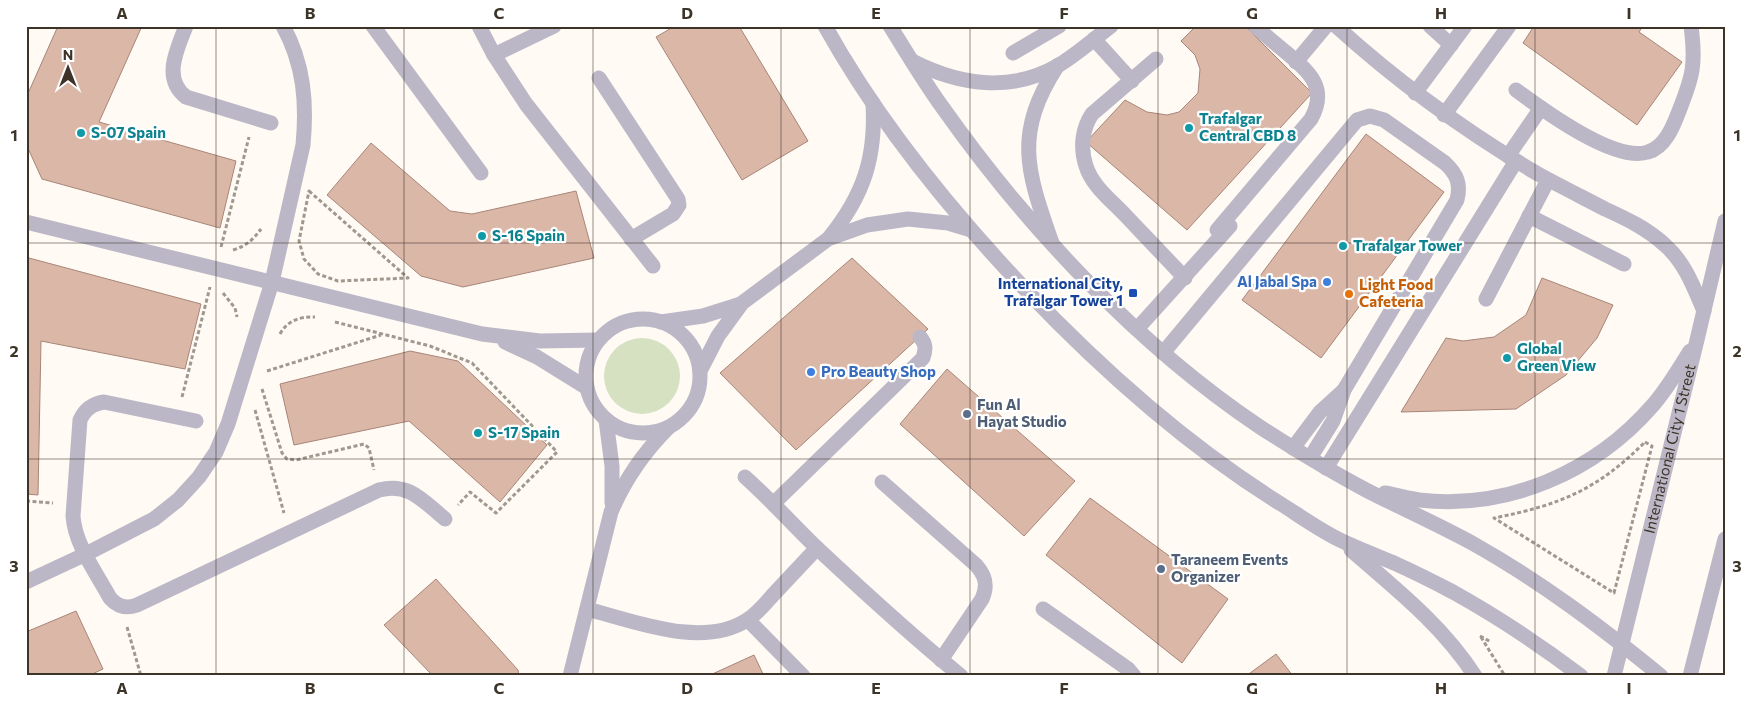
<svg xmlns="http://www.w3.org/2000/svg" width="1751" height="702" viewBox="0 0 1751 702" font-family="Commissioner,sans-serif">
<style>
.grass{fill:#d6e1c1}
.building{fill:#dbb7a8;stroke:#a88678}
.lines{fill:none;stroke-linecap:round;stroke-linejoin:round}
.path{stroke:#9f988f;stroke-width:3;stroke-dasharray:4 2.5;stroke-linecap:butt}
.service{stroke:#bcb7c6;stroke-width:15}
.minor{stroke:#bcb7c6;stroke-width:15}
.tertiary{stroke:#bcb7c6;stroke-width:15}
.grid{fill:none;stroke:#3c3428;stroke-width:1;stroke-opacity:0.55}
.culture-dot{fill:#0f9aa8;stroke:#fff;stroke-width:2}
.shop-dot{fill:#3f7fe0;stroke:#fff;stroke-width:2}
.transit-dot{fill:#1a4fb4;stroke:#fff;stroke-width:2}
.food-dot{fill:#e8710a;stroke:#fff;stroke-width:2}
.service-dot{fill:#5c6f8a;stroke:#fff;stroke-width:2}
.labels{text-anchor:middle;stroke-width:4.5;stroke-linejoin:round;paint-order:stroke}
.culture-label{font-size:15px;font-weight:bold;fill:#0d838f;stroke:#fff;text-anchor:start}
.shop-label{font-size:15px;font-weight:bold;fill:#366cbe;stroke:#fff;text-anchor:end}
.transit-label{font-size:15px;font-weight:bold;fill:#164399;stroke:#fff;text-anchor:end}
.food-label{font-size:15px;font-weight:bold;fill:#c56008;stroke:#fff;text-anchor:start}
.service-label{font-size:15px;font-weight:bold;fill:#4e5e75;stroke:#fff;text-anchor:start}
.street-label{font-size:15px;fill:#3c3428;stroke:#fff}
.neatline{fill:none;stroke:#3c3428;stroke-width:2}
.grid-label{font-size:16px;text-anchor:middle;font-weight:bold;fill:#3c3428}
</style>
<rect width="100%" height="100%" fill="#fffaf4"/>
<!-- grass -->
<circle class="grass" cx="642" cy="376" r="38"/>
<!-- building -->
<g class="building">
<polygon points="58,26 142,26 99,122 236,161 220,228 42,179 26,144 26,98"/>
<polygon points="675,26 739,26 808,141 742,180 656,37"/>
<polygon points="1196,26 1245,26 1312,93 1187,230 1086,142 1125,100 1147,112 1167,115 1179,112 1198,93 1200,69 1195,55 1181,41"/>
<polygon points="1534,26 1643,26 1639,32 1682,62 1637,125 1523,43"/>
<polygon points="1366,134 1444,192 1321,358 1242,300"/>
<polygon points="371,143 450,211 472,214 576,191 594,258 463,287 421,276 327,195"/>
<polygon points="29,258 201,304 185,369 41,341 38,495 26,494 26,261"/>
<polygon points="852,258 928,329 796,450 720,373"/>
<polygon points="1542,278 1613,305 1597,338 1566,375 1516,409 1401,412 1446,338 1463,341 1494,337 1526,315"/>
<polygon points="410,351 458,361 547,445 500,502 409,421 294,445 280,384"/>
<polygon points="947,369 1075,481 1024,536 900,424"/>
<polygon points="1090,498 1228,599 1182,663 1046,555"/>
<polygon points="436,579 518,670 519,676 433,676 384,625"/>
<polygon points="76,611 103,669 88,676 26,676 26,632"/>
<polygon points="1276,654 1293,676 1246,676"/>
<polygon points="754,655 764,676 708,676"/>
</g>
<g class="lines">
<!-- path -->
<g class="path">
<polygon points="309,191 408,278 338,281 318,274 304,259 299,241"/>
<polyline points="221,247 249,137"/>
<path d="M233,250c13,-4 20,-10 28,-21"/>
<polyline points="223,293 235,308 237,317"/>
<polyline points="335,322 430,346 472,363 557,452 496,513 470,492 458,505"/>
<path d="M280,334c7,-13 20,-18 35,-17"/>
<polyline points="267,371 381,335"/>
<polyline points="262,389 282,453 287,459 296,460 364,444 369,448 374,470"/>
<polyline points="182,397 210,287"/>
<polyline points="255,410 284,513"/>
<path d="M1645,442l7,4 -38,147 -120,-75c66,-13 103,-28 151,-76z"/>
<polyline points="26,501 53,503"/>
<polyline points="127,627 141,676"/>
<polyline points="1480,636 1491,642"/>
<polyline points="1481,637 1505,676"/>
</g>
<!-- service -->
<g class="service">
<polyline points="1430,26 1451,45"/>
<polyline points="1094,39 1132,81"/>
<polyline points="1013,53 1059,26"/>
<polyline points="494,55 554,26"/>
<path d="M1156,59l-64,55c-10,15 -12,34 -6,52 6,20 26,35 40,50 20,21 39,41 59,62"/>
<polyline points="1296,62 1326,26"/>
<polyline points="599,78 678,199 679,205 673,214 631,239"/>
<path d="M1516,90c27,20 99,73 132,62 17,-5 25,-25 31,-41 14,-35 17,-47 12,-85"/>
<polyline points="1415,93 1465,26"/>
<polyline points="1444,115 1509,26"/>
<polyline points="1508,156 1541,108"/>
<polyline points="1529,216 1624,264"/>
<path d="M1217,230l94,-111c17,-31 -1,-46 -23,-65 -11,-9 -22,-18 -33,-28"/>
<polyline points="1486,299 1548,180"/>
<polyline points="1137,329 1230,226"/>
<path d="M1163,353l194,-233 13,-4 14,4 61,43c12,11 16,21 12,37l-113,190 -11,31 -23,37"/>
<polyline points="1293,448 1320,412 1343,391"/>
<polyline points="1326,468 1516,161"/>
<path d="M882,482l94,83c10,11 12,21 6,34l-41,61"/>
<path d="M774,503l149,-145c3,-9 3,-14 -3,-21"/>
<polyline points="1043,609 1128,669 1134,676"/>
</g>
<!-- minor -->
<g class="minor">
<path d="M186,26c-9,24 -24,52 0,71l85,26"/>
<polyline points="373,26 481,173"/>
<polyline points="479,26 494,55 526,104 653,266"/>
<path d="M1336,26c64,58 127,104 202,148 22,12 44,23 67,35 22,10 43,20 61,37 19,17 28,42 38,65"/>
<path d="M912,61c47,24 99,32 147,4 18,-11 35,-26 52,-39"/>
<polyline points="26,222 482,334 540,341 598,340"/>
<path d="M829,238c35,-43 47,-81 44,-135"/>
<path d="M1052,243c-25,-72 -39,-109 6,-178"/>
<circle cx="643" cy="376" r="57"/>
<polyline points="661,322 703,316 741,304"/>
<polyline points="505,342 537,357 587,388"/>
<polyline points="700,371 718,336 742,303 828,239 867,225 908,219 948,223 968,229"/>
<polyline points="606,420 612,466 612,503"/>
<path d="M196,421l-92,-19c-12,2 -19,7 -24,18l-7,96c2,29 23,56 37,82 8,9 16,11 27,7l242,-115c30,-8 44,11 66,29"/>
<path d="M745,477c26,23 49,49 73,72 47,44 94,87 143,127"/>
<path d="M26,582l60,-28 68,-35 24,-19 21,-23 17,-25 12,-28 44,-142 31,-137c4,-42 1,-81 -20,-119"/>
<path d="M587,609c47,12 115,40 160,11 10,-6 18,-16 25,-24 15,-16 30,-32 45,-48"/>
<polyline points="748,620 803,676"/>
<path d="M570,676l41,-164c14,-33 32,-59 57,-84"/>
</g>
<!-- tertiary -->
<g class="tertiary">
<path d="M825,26c54,97 124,183 200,263 77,81 161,156 256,215 19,12 37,25 57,35 18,9 37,16 56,24 20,9 40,19 59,29 45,25 87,53 128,84"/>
<path d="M890,26c17,27 34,56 53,82 84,119 196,238 317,319 34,22 70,44 106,63 35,18 71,34 106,53 68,38 129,84 189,133"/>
<path d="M1385,493c11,2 23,5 34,7 89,10 176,-28 234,-95 14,-16 25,-35 37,-54"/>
<path d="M1351,550c45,39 91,75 124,126"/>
<path id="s1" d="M1614,676l83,-336 28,-119"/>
<polyline points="1690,676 1725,539"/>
</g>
</g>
<!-- grid -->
<path class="grid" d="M216,26v650M404,26v650M593,26v650M781,26v650M970,26v650M1158,26v650M1347,26v650M1535,26v650M26,243h1699M26,459h1699"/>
<!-- markers -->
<g class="culture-dot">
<circle cx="1189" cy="128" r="5"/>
<circle cx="81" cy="133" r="5"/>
<circle cx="482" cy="236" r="5"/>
<circle cx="1343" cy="246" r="5"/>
<circle cx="1507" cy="358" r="5"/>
<circle cx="478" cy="433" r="5"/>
</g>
<g class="shop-dot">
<circle cx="1327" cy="282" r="5"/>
<circle cx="811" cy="372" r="5"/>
</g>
<rect class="transit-dot" x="1128" y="288" width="10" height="10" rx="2.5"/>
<circle class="food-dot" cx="1349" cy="294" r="5"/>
<g class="service-dot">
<circle cx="967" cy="414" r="5"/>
<circle cx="1161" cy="569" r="5"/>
</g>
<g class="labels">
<!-- culture labels -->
<g class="culture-label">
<text x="1199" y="124">Trafalgar<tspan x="1199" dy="17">Central CBD 8</tspan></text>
<text x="91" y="138">S-07 Spain</text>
<text x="492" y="241">S-16 Spain</text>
<text x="1353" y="251">Trafalgar Tower</text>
<text x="1517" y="354">Global<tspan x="1517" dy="17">Green View</tspan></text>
<text x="488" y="438">S-17 Spain</text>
</g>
<!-- shop labels -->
<g class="shop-label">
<text x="1317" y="287">Al Jabal Spa</text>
<text x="821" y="377" text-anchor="start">Pro Beauty Shop</text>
</g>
<!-- transit labels -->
<g class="transit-label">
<text x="1123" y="289">International City,<tspan x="1123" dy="17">Trafalgar Tower 1</tspan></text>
</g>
<!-- food labels -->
<g class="food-label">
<text x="1359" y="290">Light Food<tspan x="1359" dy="17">Cafeteria</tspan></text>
</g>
<!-- service labels -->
<g class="service-label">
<text x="977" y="410">Fun Al<tspan x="977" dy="17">Hayat Studio</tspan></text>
<text x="1171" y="565">Taraneem Events<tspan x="1171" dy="17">Organizer</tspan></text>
</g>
<!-- street labels -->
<g class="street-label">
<text dy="5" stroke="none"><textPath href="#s1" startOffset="234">International City 1 Street</textPath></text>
</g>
</g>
<!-- border -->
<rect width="1751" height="702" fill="none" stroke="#ffffff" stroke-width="55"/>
<!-- north arrow -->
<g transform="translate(68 68)" stroke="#ffffff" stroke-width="4" paint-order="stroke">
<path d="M0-4L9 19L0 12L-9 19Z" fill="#3c3428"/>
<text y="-8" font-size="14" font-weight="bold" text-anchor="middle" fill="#3c3428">N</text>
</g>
<rect x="28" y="28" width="1696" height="646" class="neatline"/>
<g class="grid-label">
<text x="122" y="19">A</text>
<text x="310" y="19">B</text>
<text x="499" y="19">C</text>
<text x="687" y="19">D</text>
<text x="876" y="19">E</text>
<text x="1064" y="19">F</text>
<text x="1252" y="19">G</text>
<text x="1441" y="19">H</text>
<text x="1629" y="19">I</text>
<text x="14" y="141">1</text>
<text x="1737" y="141">1</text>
<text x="14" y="357">2</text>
<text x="1737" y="357">2</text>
<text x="14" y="572">3</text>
<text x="1737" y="572">3</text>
<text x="122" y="694">A</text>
<text x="310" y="694">B</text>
<text x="499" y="694">C</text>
<text x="687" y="694">D</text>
<text x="876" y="694">E</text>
<text x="1064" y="694">F</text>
<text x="1252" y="694">G</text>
<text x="1441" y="694">H</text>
<text x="1629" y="694">I</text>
</g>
</svg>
